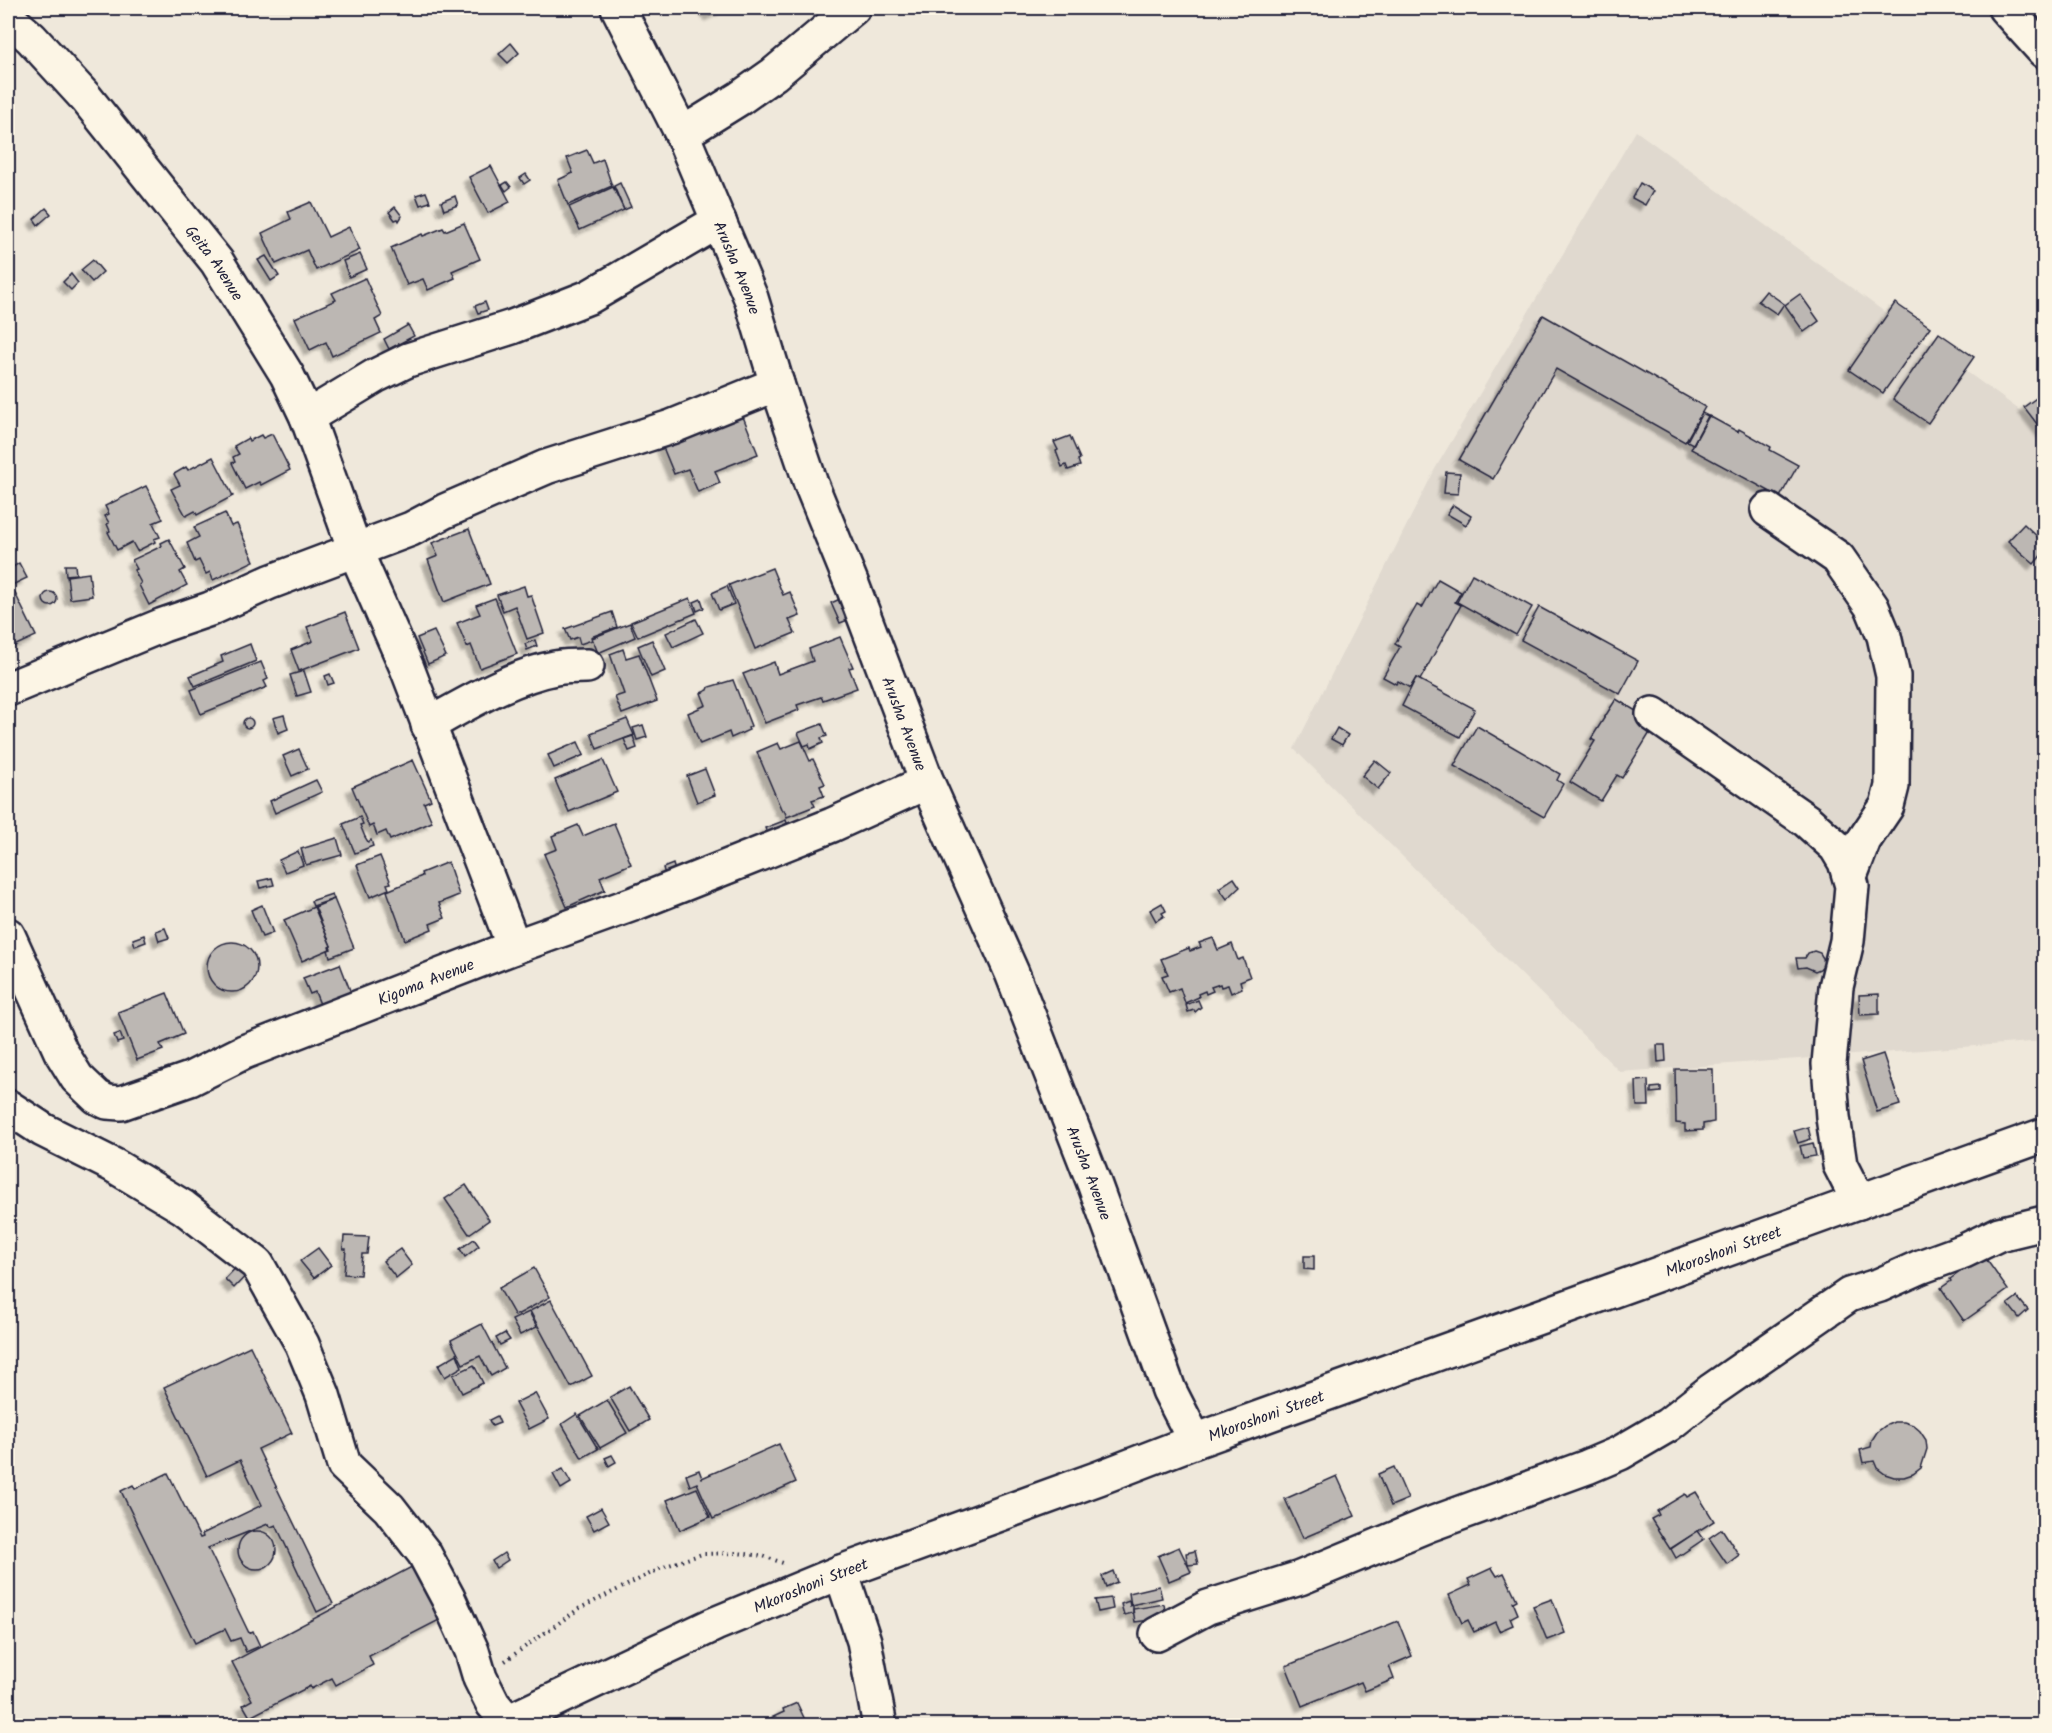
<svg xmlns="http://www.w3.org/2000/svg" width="2052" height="1733" viewBox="0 0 2052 1733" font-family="Kalam,sans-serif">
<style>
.built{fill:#e0d9cf}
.building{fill:#bcb7b3;stroke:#22223b;stroke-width:1.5;filter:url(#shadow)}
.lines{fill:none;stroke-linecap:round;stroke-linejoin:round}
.minor-casing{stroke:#22223b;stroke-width:38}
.path{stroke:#22223b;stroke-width:4;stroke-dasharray:1.5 4.5;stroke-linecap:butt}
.minor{stroke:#fcf5e5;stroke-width:33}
.labels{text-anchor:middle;stroke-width:4.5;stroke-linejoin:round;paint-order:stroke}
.street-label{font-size:16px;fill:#22223b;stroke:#fcf5e5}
</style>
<defs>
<filter id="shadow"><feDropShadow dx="-5.5" dy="5.5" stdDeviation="1.5" flood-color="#0004"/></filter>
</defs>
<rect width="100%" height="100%" fill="#efe8db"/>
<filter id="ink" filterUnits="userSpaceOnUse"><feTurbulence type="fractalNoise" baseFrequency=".0167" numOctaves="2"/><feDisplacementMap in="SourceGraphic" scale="12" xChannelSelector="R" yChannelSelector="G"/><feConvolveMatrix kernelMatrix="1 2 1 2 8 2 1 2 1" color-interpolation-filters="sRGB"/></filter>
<g filter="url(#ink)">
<!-- built -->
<polygon class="built" points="1636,131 2044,428 2044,1041 1620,1072 1294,749 1435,469"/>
<!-- building -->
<g class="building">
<polygon points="705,8 724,8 710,15"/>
<polygon points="511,43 519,53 508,63 499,54"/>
<polygon points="587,150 593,163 603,159 612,186 568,205 558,180 573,173 567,158"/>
<polygon points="491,166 510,202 488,213 469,177"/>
<polygon points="526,174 530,180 524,184 520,178"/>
<polygon points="507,182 511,187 506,191 502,185"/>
<polygon points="620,183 631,207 624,210 614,186"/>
<polygon points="1640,183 1653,191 1645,205 1632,198"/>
<polygon points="613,187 624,210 580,230 569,207"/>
<polygon points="426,192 430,202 420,205 416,195"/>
<polygon points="455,196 458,205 444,210 441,202"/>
<polygon points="311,202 328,237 349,227 360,250 316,270 307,250 276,264 262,233 291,219 288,212"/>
<polygon points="395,207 402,216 399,221 398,219 395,220 389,212"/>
<polygon points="46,208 51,214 38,225 34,219"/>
<polygon points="464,223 480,259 452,271 455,278 428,290 423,279 407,285 391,248 422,234 423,236 443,228 445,231"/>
<polygon points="360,254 367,269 349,277 343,261"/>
<polygon points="266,256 279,276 271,281 258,260"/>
<polygon points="93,260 103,272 92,282 81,270"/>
<polygon points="71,274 78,283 71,290 63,282"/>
<polygon points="365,278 382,316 375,320 381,333 332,356 326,342 310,350 295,318 336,300 332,293"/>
<polygon points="1766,291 1784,304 1777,314 1758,301"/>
<polygon points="1800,294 1819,321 1804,332 1785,305"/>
<polygon points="485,302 488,310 478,313 475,306"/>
<polygon points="1895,303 1930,327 1883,393 1849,370"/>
<polygon points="1543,315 1705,407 1685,442 1556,369 1493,479 1459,460"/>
<polygon points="408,325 414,336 389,349 384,339"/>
<polygon points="1939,333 1974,357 1928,423 1893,399"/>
<polygon points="2039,396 2044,403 2044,433 2024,407"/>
<polygon points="1702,413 1708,416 1693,444 1687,441"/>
<polygon points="742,414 758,454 715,471 720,483 698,492 688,469 674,474 662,445"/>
<polygon points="1709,416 1738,432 1739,429 1771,447 1770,450 1798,465 1780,497 1691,449"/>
<polygon points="272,434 290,470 261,485 259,482 245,489 232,463 235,462 233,457 239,454 234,446 248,438 249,441 261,435 263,438"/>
<polygon points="1070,436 1080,459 1078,460 1080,466 1068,470 1066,465 1062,467 1056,451 1058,450 1054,442"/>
<polygon points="213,457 233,496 197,515 195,511 186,516 171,489 180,485 174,474 186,467 188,470"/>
<polygon points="1446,472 1460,473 1458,494 1444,493"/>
<polygon points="146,486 163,519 153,523 160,537 154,539 155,542 137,551 132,542 117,550 108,532 110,531 107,524 109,523 105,516 109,514 105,506"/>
<polygon points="1453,505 1471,516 1466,525 1447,514"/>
<polygon points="225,513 231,526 237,524 254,561 213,580 210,572 206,574 199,560 195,562 187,543 199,537 194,527"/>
<polygon points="2024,524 2044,543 2044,552 2034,564 2008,541"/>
<polygon points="469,529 490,584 444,602 428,560 438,556 432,543"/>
<polygon points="169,539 185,569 180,572 187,585 149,605 139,585 141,583 134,570 137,569 132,560 162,546 161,543"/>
<polygon points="19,563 27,578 12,585 8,577 8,570"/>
<polygon points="65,565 75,565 76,574 66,575"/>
<polygon points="772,568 783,595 790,592 800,616 789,620 795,633 755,649 729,585"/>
<polygon points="89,573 92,596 70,599 67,576"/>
<polygon points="1472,574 1532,607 1516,635 1457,602"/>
<polygon points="1438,579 1461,592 1455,602 1461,605 1420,680 1416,678 1410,688 1398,681 1396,684 1383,677 1400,647 1395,644 1417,605 1422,608"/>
<polygon points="524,586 527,596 531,595 544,633 527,639 515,606 503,611 497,595"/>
<polygon points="727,586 734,604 719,610 712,593"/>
<polygon points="12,587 36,636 14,646 12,641 8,643 8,589"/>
<circle cx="50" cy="599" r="7"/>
<polygon points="495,598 517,654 480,668 471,645 467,647 457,623 480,614 476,605"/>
<polygon points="690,598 696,613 638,637 631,622"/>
<polygon points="701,599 704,608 697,611 694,602"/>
<polygon points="840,599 848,620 840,623 831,603"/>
<polygon points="1539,607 1638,661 1620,694 1521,640"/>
<polygon points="345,612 359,648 299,671 291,650 313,641 307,627"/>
<polygon points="612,612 617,627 591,637 592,640 580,644 578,637 570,640 565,629"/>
<polygon points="696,619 703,633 673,647 666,633"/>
<polygon points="630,623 635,637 598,653 592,638"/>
<polygon points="434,631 446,656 428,664 417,638"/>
<polygon points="840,637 853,667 849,668 857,688 823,700 821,697 797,705 799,710 765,723 743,674 774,662 778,674 813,661 809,649"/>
<polygon points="535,640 537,646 527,650 525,644"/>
<polygon points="652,640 665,671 651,677 638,646"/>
<polygon points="250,644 256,661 195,686 190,676 223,662 221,656"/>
<polygon points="623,649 626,658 639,654 657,701 622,714 615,697 624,694 610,654"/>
<polygon points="261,662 268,679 264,681 267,687 201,714 191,690"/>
<polygon points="304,671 311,692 297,696 290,675"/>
<polygon points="330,674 334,683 328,685 325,676"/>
<polygon points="1416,678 1475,709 1460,737 1402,706"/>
<polygon points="733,680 751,726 748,728 749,730 731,738 729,732 700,744 688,713 706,705 701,693 708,690 709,687"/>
<polygon points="1616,699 1656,723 1622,778 1617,775 1601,801 1570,782 1595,741 1591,739"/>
<polygon points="284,715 288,729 278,733 273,718"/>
<circle cx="248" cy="723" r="5"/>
<polygon points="627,719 634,735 597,749 591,733"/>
<polygon points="822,724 827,736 821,738 823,743 810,749 809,744 804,746 798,733"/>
<polygon points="643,725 647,737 637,740 633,728"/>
<polygon points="1477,726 1560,774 1557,780 1563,784 1544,817 1454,766"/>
<polygon points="1337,728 1348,735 1342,745 1331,739"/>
<polygon points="633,736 637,748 629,751 624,739"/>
<polygon points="801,741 810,761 813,759 825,784 820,786 824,796 812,800 815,806 787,817 784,810 782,811 757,752 778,743 781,749"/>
<polygon points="578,742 584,755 554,768 548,755"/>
<polygon points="299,749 308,769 292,776 283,756"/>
<polygon points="413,760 431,800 424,803 432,822 390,840 386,831 377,835 373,825 369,827 352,787"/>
<polygon points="603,760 617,792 569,812 555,780"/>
<polygon points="1375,760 1391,773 1378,789 1362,776"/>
<polygon points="705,769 715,795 697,802 687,776"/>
<polygon points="316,780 322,792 275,813 270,801"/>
<polygon points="360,817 363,824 360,825 365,837 368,842 371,840 373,846 355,853 343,824"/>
<polygon points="786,820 790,831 769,839 765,828"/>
<polygon points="614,823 631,864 600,877 605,890 567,907 544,854 557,849 552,836 578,825 583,836"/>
<polygon points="337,838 342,855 306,865 301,849"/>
<polygon points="298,851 303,865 285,872 279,860"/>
<polygon points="380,856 391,883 387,884 389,889 370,897 357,865"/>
<polygon points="448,862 459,895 439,903 445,918 430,924 432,929 405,940 387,891 422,876 421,873"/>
<polygon points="673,864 676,874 666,878 663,868"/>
<polygon points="272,878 274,885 260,888 258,881"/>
<polygon points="1234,878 1240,887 1227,899 1219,888"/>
<polygon points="332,894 334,899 313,906 311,901"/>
<polygon points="334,899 354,948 330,957 328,950 331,949 330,947 331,946 315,907"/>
<polygon points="1162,903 1166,911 1162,913 1164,916 1156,921 1150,910"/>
<polygon points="262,905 273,933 262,937 251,910"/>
<polygon points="314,907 331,946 329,947 330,949 302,961 284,920"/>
<polygon points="165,928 169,938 159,941 156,931"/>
<polygon points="144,935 146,942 135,946 133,939"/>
<polygon points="1213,938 1218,950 1232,944 1238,960 1243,958 1250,977 1240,981 1242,988 1231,993 1228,985 1221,987 1220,984 1211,987 1213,991 1206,994 1205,991 1198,994 1199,997 1185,1003 1180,988 1169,992 1162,976 1168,974 1161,959 1189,948 1190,951 1201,947 1199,943"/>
<circle cx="232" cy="967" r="25"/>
<polygon points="1814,951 1820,953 1823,958 1824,964 1820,969 1815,971 1806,967 1798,968 1796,958 1805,958 1808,953"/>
<polygon points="340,964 353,998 322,1009 315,992 310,994 303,978"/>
<polygon points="167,993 184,1034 160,1044 163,1050 137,1060 118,1012"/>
<polygon points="1879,994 1879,1014 1860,1015 1859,995"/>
<polygon points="1198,1000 1201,1007 1195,1012 1194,1010 1188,1012 1186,1005"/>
<polygon points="120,1033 123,1041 117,1043 114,1035"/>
<polygon points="1657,1045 1665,1045 1666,1061 1658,1062"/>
<polygon points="1883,1054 1900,1105 1877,1112 1861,1061"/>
<polygon points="1675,1069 1713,1069 1714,1122 1703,1124 1703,1130 1685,1131 1685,1124 1676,1123"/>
<polygon points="1648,1080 1649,1106 1637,1106 1636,1081"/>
<polygon points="1661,1087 1661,1092 1651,1093 1651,1088"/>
<polygon points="1808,1127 1811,1139 1798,1143 1794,1131"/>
<polygon points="1813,1143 1816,1156 1803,1158 1800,1146"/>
<polygon points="466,1185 489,1220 469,1234 445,1199"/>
<polygon points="344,1236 369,1237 367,1254 362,1254 360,1275 344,1274 346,1249 343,1249"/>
<polygon points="474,1239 479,1246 465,1257 460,1249"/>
<polygon points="318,1248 331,1265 314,1278 300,1261"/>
<polygon points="400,1249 412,1265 396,1278 383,1261"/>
<polygon points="1304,1256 1314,1256 1314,1270 1304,1269"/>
<polygon points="245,1258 254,1267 234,1288 225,1279"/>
<polygon points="1986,1259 2008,1290 1964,1321 1941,1288 1951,1281 1950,1279 1976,1261 1978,1264"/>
<polygon points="534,1268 550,1297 515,1316 499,1288"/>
<polygon points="2017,1297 2028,1310 2019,1318 2008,1304"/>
<polygon points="551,1300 592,1376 571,1387 530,1311"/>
<polygon points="529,1312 537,1327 520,1335 512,1320"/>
<polygon points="482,1324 505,1368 491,1376 480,1356 463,1364 451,1340"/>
<polygon points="505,1333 510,1340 500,1345 496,1338"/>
<polygon points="250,1346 292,1433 258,1449 333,1604 317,1612 276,1525 271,1527 268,1524 208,1548 249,1633 253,1631 260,1646 246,1652 240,1638 231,1641 225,1629 195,1643 121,1491 133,1485 135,1489 168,1473 200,1538 203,1537 202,1534 262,1505 240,1460 207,1476 164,1387"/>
<polygon points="457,1354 462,1367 445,1377 438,1365"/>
<polygon points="474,1365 483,1383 462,1393 453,1375"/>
<polygon points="629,1386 649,1420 630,1431 610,1397"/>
<polygon points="535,1393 549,1419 529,1429 515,1403"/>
<polygon points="607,1400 627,1433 600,1448 580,1416"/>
<polygon points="577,1414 598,1449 582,1458 562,1424"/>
<polygon points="497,1416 500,1423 492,1426 489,1420"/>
<polygon points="1894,1422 1904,1422 1913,1425 1920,1431 1926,1440 1927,1449 1921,1468 1913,1474 1904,1477 1894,1477 1885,1474 1877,1468 1874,1461 1863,1463 1860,1450 1871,1447 1872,1440 1877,1432 1885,1426"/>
<polygon points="779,1444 796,1482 713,1519 697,1483 690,1486 686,1475 699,1470 702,1478"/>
<polygon points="612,1455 616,1462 609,1466 605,1458"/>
<polygon points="1394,1467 1408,1499 1391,1506 1378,1474"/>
<polygon points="563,1469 571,1483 561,1489 553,1474"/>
<polygon points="1337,1476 1355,1516 1303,1538 1285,1499"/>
<polygon points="697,1488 710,1517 680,1530 667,1500"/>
<polygon points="1696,1492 1714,1521 1670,1549 1651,1519 1659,1515 1657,1511 1685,1494 1687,1497"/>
<polygon points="601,1508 609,1522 594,1530 586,1516"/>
<polygon points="1722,1529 1739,1555 1727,1564 1709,1538"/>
<circle cx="257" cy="1550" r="19"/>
<polygon points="1698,1531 1704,1539 1676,1558 1671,1549"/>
<polygon points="1179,1547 1191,1572 1169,1581 1158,1556"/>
<polygon points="1195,1551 1198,1564 1188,1565 1186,1553"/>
<polygon points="504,1553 508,1560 496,1568 492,1561"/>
<polygon points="421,1562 449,1615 369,1656 373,1665 336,1685 332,1678 311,1689 310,1686 250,1717 243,1705 252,1700 232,1662"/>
<polygon points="1492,1568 1497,1576 1504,1573 1517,1600 1513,1602 1518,1614 1510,1618 1513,1625 1499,1631 1495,1622 1474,1632 1468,1620 1462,1623 1449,1595 1471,1585 1468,1579"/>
<polygon points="1113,1571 1117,1582 1106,1587 1102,1576"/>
<polygon points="1159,1586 1162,1598 1131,1605 1129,1593"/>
<polygon points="1111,1598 1113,1609 1098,1612 1095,1600"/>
<polygon points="1552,1599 1565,1633 1547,1640 1533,1606"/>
<polygon points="1129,1601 1130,1606 1133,1605 1133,1613 1124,1615 1121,1604"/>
<polygon points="1164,1604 1166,1618 1135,1622 1133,1609"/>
<polygon points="1398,1621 1412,1656 1389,1666 1394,1679 1365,1691 1361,1682 1302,1706 1286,1666"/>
<polygon points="797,1703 807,1724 764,1726 762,1722 784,1712 783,1709"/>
</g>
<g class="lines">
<!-- minor casing -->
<g class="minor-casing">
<g id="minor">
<path id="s1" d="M618,8l64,126 69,164 26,86 34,100 42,103 74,195 85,191 82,210 75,207 26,51"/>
<polyline points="2005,8 2044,51"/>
<path id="s2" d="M8,18l23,20 55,60 131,164 70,113 20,42 48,133 52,118 107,279"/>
<polyline points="682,134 740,98 774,74 853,8"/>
<polyline points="307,417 375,376 408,360 512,327 589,297 719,221"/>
<polyline points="1768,510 1838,558 1872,607 1884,636 1893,676 1892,786 1887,806 1864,840 1850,876"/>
<polyline points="8,689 163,625 210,609 270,582 411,529 445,511 546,467 671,427 777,384"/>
<polyline points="1653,714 1807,821 1836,847 1845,862 1852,886 1847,941 1836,987 1829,1064 1833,1117 1840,1165 1859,1202"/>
<path d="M428,725c38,-21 84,-49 127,-57 10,-2 21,-2 32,-2"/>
<path id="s3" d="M8,935l53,117 16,26 20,19 10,5 14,1 69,-24 54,-27 270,-105 122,-44 196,-78 95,-43"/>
<polyline points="8,1107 43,1130 113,1165 183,1207 257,1264 302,1344 323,1395 344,1465 389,1508 424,1553 448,1598 472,1651 480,1678 493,1704 508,1722"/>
<polyline points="841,1572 864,1641 880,1726"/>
<polyline points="1157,1634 1208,1607 1300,1578 1428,1525 1587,1467 1620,1453 1668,1425 1712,1390 1849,1295 1880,1285 1920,1267 1964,1251 1999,1234 2044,1223"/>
<path id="s4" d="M499,1726l216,-102 126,-52 258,-94 96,-37 849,-306"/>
</g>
</g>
<!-- path -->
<polyline class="path" points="505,1661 580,1608 666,1566 702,1554 737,1553 763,1556 783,1563"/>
<!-- minor -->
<use href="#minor" class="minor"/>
</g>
</g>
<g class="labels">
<!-- street labels -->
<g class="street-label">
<text dy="6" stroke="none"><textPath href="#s2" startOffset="321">Geita Avenue</textPath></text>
<text dy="6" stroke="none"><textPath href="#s1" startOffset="286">Arusha Avenue</textPath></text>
<text dy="6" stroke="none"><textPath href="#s1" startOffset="772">Arusha Avenue</textPath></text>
<text dy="6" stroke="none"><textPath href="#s3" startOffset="540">Kigoma Avenue</textPath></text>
<text dy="6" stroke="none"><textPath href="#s1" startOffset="1258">Arusha Avenue</textPath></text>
<text dy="6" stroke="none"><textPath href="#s4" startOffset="1314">Mkoroshoni Street</textPath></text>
<text dy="6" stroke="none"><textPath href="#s4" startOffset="828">Mkoroshoni Street</textPath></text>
<text dy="6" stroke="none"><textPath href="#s4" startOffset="342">Mkoroshoni Street</textPath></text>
</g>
</g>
<!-- margin -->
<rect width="2052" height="1733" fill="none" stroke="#fcf5e5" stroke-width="30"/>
<rect x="15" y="15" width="2022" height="1703" fill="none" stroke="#22223b" stroke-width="2" filter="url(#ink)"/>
</svg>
